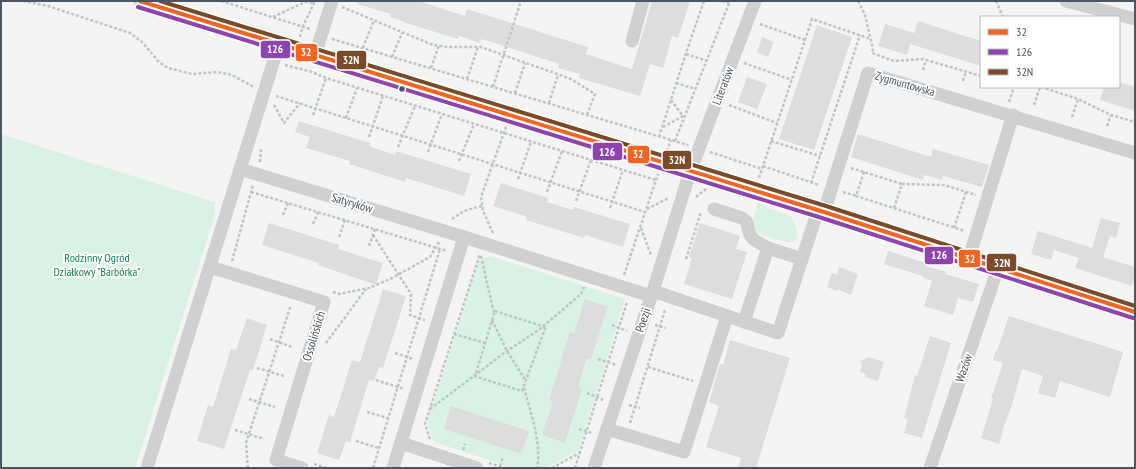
<svg xmlns="http://www.w3.org/2000/svg" width="1136" height="469" viewBox="0 0 1136 469" font-family="'PT Sans Narrow',sans-serif">
<style>
.green{fill:#d9f2e3}
.building{fill:#ddddde}
.lines{fill:none;stroke-linecap:round;stroke-linejoin:round}
.path{stroke:#bcc7c4;stroke-width:2.5;stroke-dasharray:3 2;stroke-linecap:butt}
.minor{stroke:#ced0d2;stroke-width:13}
.bus-1-casing{stroke:#fff;stroke-width:7}
.bus-2-casing{stroke:#fff;stroke-width:7}
.bus-3-casing{stroke:#fff;stroke-width:7}
.bus-1{stroke:#f26522;stroke-width:4}
.bus-2{stroke:#8e44ad;stroke-width:4}
.bus-3{stroke:#7a4b2a;stroke-width:4}
.bus-dot{fill:#4a5661;stroke:#fff;stroke-width:1.5}
.labels{text-anchor:middle;stroke-width:4;stroke-linejoin:round;paint-order:stroke}
.street-label{font-size:12px;fill:#4a5661;stroke:#fff}
.park-label{font-size:12px;fill:#17864f;stroke:#fff}
.line-badge{stroke:#fff;stroke-width:1.5}
.badge-label{font-size:11px;text-anchor:middle;font-weight:bold;fill:#fff}
</style>
<rect width="100%" height="100%" fill="#f4f4f4"/>
<!-- green -->
<g class="green">
<polygon points="1,134 214,202 215,214 135,468 1,468"/>
<path d="M758,203l9,3 1,2 23,8 5,10 2,11 -5,5c-12,1 -25,-7 -36,-9 -7,-11 -2,-18 1,-30z"/>
<polygon points="490,256 625,299 579,450 546,468 513,468 434,442 427,423 479,261"/>
</g>
<!-- building -->
<g class="building">
<polygon points="357,1 418,1 465,16 467,9 588,47 586,54 632,69 652,1 690,1 678,38 672,36 663,68 650,64 640,96 579,78 580,74 558,68 559,64 498,44 481,39 480,43 459,36 458,39 403,22 403,21 390,17 391,14 357,4"/>
<polygon points="918,21 981,41 981,66 910,44 907,55 878,46 885,24 914,33"/>
<polygon points="817,25 852,37 814,150 779,139"/>
<polygon points="762,37 774,42 768,57 757,52"/>
<polygon points="747,77 767,84 757,109 738,102"/>
<polygon points="1119,82 1135,87 1135,111 1100,100 1104,87 1119,87"/>
<polygon points="299,121 370,143 369,146 395,155 396,151 471,174 464,196 406,178 405,182 349,164 350,161 306,148 310,137 295,132"/>
<polygon points="858,134 931,157 933,149 989,165 982,187 943,176 942,180 924,175 923,180 851,157"/>
<polygon points="501,183 548,198 547,202 573,210 574,207 630,224 623,247 585,235 584,238 526,220 527,217 493,206"/>
<polygon points="1101,218 1120,223 1116,238 1110,236 1103,257 1135,267 1135,274 1132,286 1075,268 1079,258 1054,250 1051,260 1031,254 1038,231 1092,248"/>
<polygon points="269,223 339,245 338,249 383,263 376,285 318,265 319,263 262,245"/>
<polygon points="700,223 740,236 736,249 747,252 732,299 684,284 692,258 689,257"/>
<polygon points="888,251 926,263 926,266 946,272 945,274 979,284 973,302 958,298 953,315 924,306 932,281 922,277 923,276 884,264"/>
<polygon points="839,267 858,274 851,295 837,289 837,291 827,287 832,273 837,275"/>
<polygon points="383,289 406,296 383,368 379,367 374,381 369,380 350,442 346,441 339,460 317,453 329,415 334,417 352,360 360,362"/>
<polygon points="585,299 608,307 591,359 587,358 582,373 578,387 582,389 565,443 542,435 553,401 549,400 570,332 574,334"/>
<polygon points="1009,316 1123,352 1110,397 1060,381 1055,398 1038,393 1043,376 1022,369 1012,405 1002,431 1003,432 999,444 981,438 993,399 991,399 1003,363 993,360 996,350 997,351"/>
<polygon points="247,318 267,325 253,370 250,370 224,449 197,441 208,405 213,407 231,349 236,350"/>
<polygon points="930,336 951,343 922,438 904,433 908,419 904,418 915,375 917,376"/>
<polygon points="730,340 790,358 756,468 738,468 741,458 706,447 719,406 709,402 720,364 723,365"/>
<polygon points="869,357 884,362 878,381 865,377 866,374 860,372 862,365 860,361"/>
<polygon points="451,406 529,431 521,454 444,429"/>
</g>
<g class="lines">
<!-- path -->
<g class="path">
<polyline points="23,1 48,6 130,33 143,43 159,62 168,68 192,74 217,72 232,75 254,87"/>
<polyline points="221,1 310,29"/>
<polyline points="722,1 729,3"/>
<polyline points="858,1 865,15 873,49 872,53 894,61 923,59 981,76"/>
<polyline points="996,1 1003,17"/>
<polyline points="342,7 433,45 448,47 481,47 571,79 595,94 587,115"/>
<polyline points="273,17 305,2 314,3"/>
<polyline points="760,24 805,40"/>
<polyline points="300,37 303,26 315,1"/>
<polyline points="332,39 688,145"/>
<polyline points="363,48 374,20"/>
<polyline points="686,54 707,61"/>
<polyline points="392,57 402,33"/>
<polyline points="744,63 792,80"/>
<polyline points="285,65 312,72 326,78 656,180"/>
<polyline points="431,68 439,45"/>
<polyline points="923,70 926,60"/>
<polyline points="467,79 478,47"/>
<polyline points="963,81 966,72"/>
<polyline points="676,83 696,89"/>
<polyline points="493,87 521,1"/>
<polyline points="1041,87 1078,99 1111,115 1135,122"/>
<polyline points="515,93 525,63"/>
<polyline points="276,96 645,212"/>
<polyline points="671,100 683,116"/>
<polyline points="1009,102 1014,87"/>
<polyline points="549,103 558,75"/>
<polyline points="274,105 284,123 300,103"/>
<polyline points="729,105 777,123"/>
<polyline points="1034,105 1040,87"/>
<polyline points="313,115 326,78"/>
<polyline points="1072,117 1078,99"/>
<polyline points="346,118 357,88"/>
<polyline points="1107,126 1111,115"/>
<polyline points="663,127 685,115"/>
<polyline points="369,137 383,96"/>
<polyline points="659,137 686,53 704,1"/>
<polyline points="675,141 730,1"/>
<polyline points="771,141 820,156"/>
<polyline points="398,147 415,106"/>
<polyline points="667,151 671,140"/>
<polyline points="428,152 442,114"/>
<polyline points="710,152 762,169"/>
<polyline points="459,161 474,124"/>
<polyline points="260,162 261,149"/>
<polyline points="763,166 819,185"/>
<polyline points="851,168 902,184"/>
<polyline points="864,172 856,196 965,231"/>
<polyline points="759,178 812,19 871,39"/>
<polyline points="518,179 531,142"/>
<polyline points="811,183 860,35"/>
<polyline points="251,192 447,251"/>
<polyline points="547,192 562,151"/>
<polyline points="843,192 857,196"/>
<polyline points="696,197 706,189"/>
<polyline points="576,201 591,160"/>
<polyline points="610,208 623,170"/>
<polyline points="894,208 902,184 944,185 976,195"/>
<polyline points="647,209 669,198"/>
<polyline points="283,215 288,203"/>
<polyline points="452,219 464,211 482,206"/>
<polyline points="313,224 318,212"/>
<polyline points="641,228 651,255"/>
<polyline points="954,228 966,192"/>
<polyline points="493,233 483,211 481,197 506,127"/>
<polyline points="373,235 411,294 410,315 425,320"/>
<polyline points="339,237 345,220"/>
<polyline points="369,246 375,229"/>
<polyline points="481,256 494,313"/>
<polyline points="686,259 701,212"/>
<polyline points="232,261 253,185"/>
<polyline points="624,275 658,174"/>
<polyline points="333,292 339,294 369,288 392,278 430,257 439,242"/>
<polyline points="495,311 545,327"/>
<polyline points="492,320 507,351 526,381"/>
<polyline points="612,325 627,331"/>
<polyline points="655,325 666,328"/>
<polyline points="454,334 485,343"/>
<polyline points="270,339 292,347"/>
<polyline points="326,343 366,289"/>
<polyline points="395,353 413,359"/>
<polyline points="598,359 616,365"/>
<polyline points="648,367 693,381"/>
<polyline points="257,368 284,376"/>
<polyline points="476,373 495,311"/>
<polyline points="474,376 522,391 546,326"/>
<polyline points="376,380 404,389"/>
<path d="M524,388c6,23 18,55 13,80"/>
<polyline points="587,393 603,400"/>
<polyline points="249,399 275,407"/>
<polyline points="629,405 640,408"/>
<polyline points="430,409 507,351 540,329 581,294 584,287"/>
<polyline points="367,412 388,418"/>
<polyline points="630,423 665,310"/>
<polyline points="579,429 592,433"/>
<polyline points="235,430 264,439"/>
<polyline points="430,439 425,424 480,254"/>
<polyline points="356,441 379,448"/>
<polyline points="463,450 465,444"/>
<polyline points="489,463 505,468"/>
<polyline points="314,464 327,468"/>
<polyline points="500,466 503,457"/>
<polyline points="248,468 246,443 291,305"/>
<polyline points="373,468 440,249"/>
<polyline points="552,468 581,452"/>
<polyline points="575,468 627,302"/>
</g>
<!-- minor -->
<g class="minor">
<polyline points="140,1 824,212 1135,312"/>
<polyline points="1066,1 1135,19"/>
<polyline points="632,41 643,1"/>
<polyline points="315,55 332,1"/>
<polyline points="240,169 464,237 651,296"/>
<path d="M714,209l28,9 5,4c2,18 6,17 21,26"/>
<polyline points="824,212 868,73 1135,153"/>
<polyline points="969,258 1013,115"/>
<polyline points="210,267 324,302 276,460 302,468"/>
<polyline points="653,291 778,333 818,210"/>
<polyline points="744,322 768,248 802,259"/>
<polyline points="607,429 684,452 727,316"/>
<polyline points="401,443 477,468"/>
<polyline points="147,468 279,44"/>
<polyline points="393,468 464,237"/>
<polyline points="594,468 653,291 690,172 755,1"/>
<polyline points="930,468 998,268"/>
</g>
<!-- bus-1 casing -->
<g class="bus-1-casing">
<polyline id="bus-1" points="140,1 824,212 1135,312"/>
</g>
<!-- bus-2 casing -->
<g class="bus-2-casing">
<polyline id="bus-2" points="138,7 822,218 1133,318"/>
</g>
<!-- bus-3 casing -->
<g class="bus-3-casing">
<polyline id="bus-3" points="160,1 826,206 1135,306"/>
</g>
<!-- bus-1 -->
<use href="#bus-1" class="bus-1"/>
<!-- bus-2 -->
<use href="#bus-2" class="bus-2"/>
<!-- bus-3 -->
<use href="#bus-3" class="bus-3"/>
</g>
<!-- markers -->
<circle class="bus-dot" cx="402" cy="89" r="3.5"/>
<g class="labels">
<!-- street labels -->
<g class="street-label">
<text transform="translate(905 84) rotate(16)" y="4">Zygmuntowska</text>
<text transform="translate(723 86) rotate(-69)" y="4">Literatów</text>
<text transform="translate(352 203) rotate(17)" y="4">Satyryków</text>
<text transform="translate(643 320) rotate(-72)" y="4">Poezji</text>
<text transform="translate(314 336) rotate(-73)" y="4">Ossolińskich</text>
<text transform="translate(964 368) rotate(-71)" y="4">Wazów</text>
</g>
<!-- park labels -->
<g class="park-label">
<text x="97" y="262">Rodzinny Ogród<tspan x="97" dy="14">Działkowy "Barbórka"</tspan></text>
</g>
</g>
<g class="line-badge">
<rect x="260" y="40" width="31" height="19" rx="4" fill="#8e44ad"/>
<rect x="295" y="43" width="23" height="19" rx="4" fill="#f26522"/>
<rect x="336" y="50" width="31" height="20" rx="4" fill="#7a4b2a"/>
<rect x="592" y="142" width="31" height="19" rx="4" fill="#8e44ad"/>
<rect x="627" y="145" width="23" height="19" rx="4" fill="#f26522"/>
<rect x="662" y="150" width="30" height="20" rx="4" fill="#7a4b2a"/>
<rect x="924" y="246" width="30" height="19" rx="4" fill="#8e44ad"/>
<rect x="958" y="249" width="23" height="19" rx="4" fill="#f26522"/>
<rect x="986" y="253" width="31" height="19" rx="4" fill="#7a4b2a"/>
</g>
<g class="badge-label">
<text x="275" y="53">126</text>
<text x="306" y="56">32</text>
<text x="351" y="64">32N</text>
<text x="607" y="156">126</text>
<text x="638" y="158">32</text>
<text x="677" y="164">32N</text>
<text x="939" y="259">126</text>
<text x="970" y="263">32</text>
<text x="1002" y="267">32N</text>
</g>
<!-- border -->
<rect width="1136" height="469" fill="none" stroke="#4a5661" stroke-width="4"/>
<!-- legend -->
<rect x="980" y="16" width="140" height="72" fill="#ffffff" stroke="#b7bbc0"/>
<rect x="988" y="29" width="20" height="6" fill="#f26522" stroke="#b7bbc0"/>
<text x="1016" y="36" font-size="12" fill="#4a5661">32</text>
<rect x="988" y="49" width="20" height="6" fill="#8e44ad" stroke="#b7bbc0"/>
<text x="1016" y="56" font-size="12" fill="#4a5661">126</text>
<rect x="988" y="69" width="20" height="6" fill="#7a4b2a" stroke="#b7bbc0"/>
<text x="1016" y="76" font-size="12" fill="#4a5661">32N</text>
</svg>
